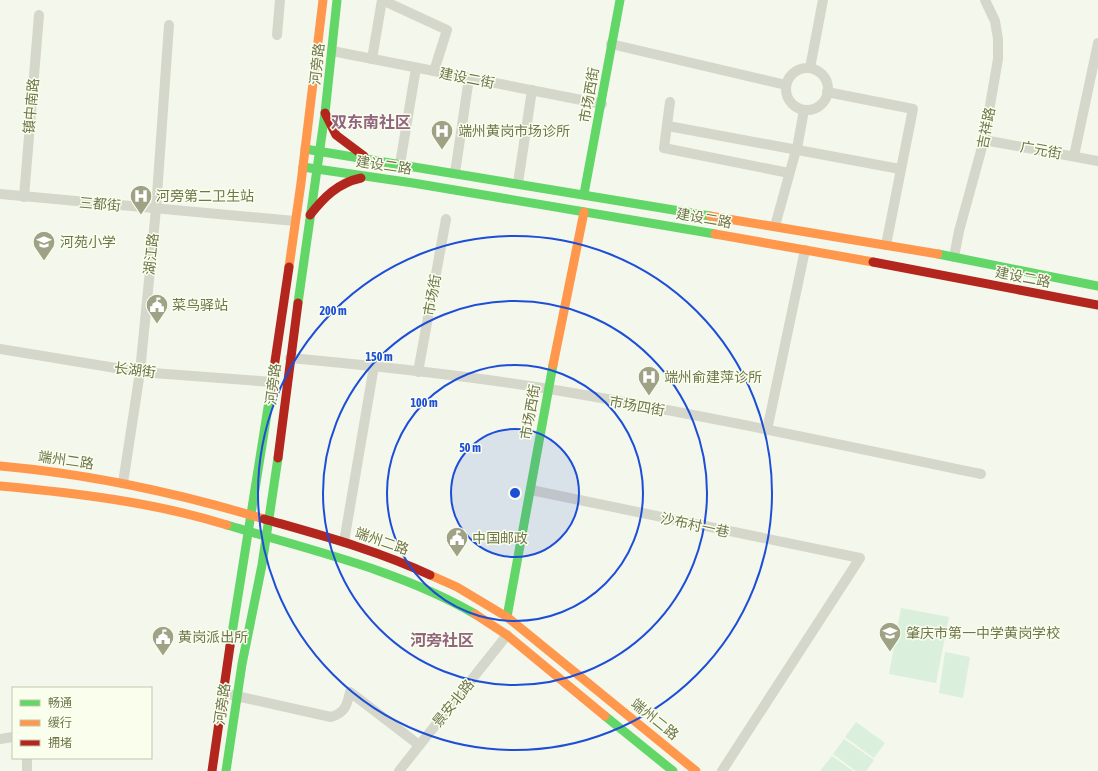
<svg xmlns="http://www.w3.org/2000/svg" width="1098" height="771" viewBox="0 0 1098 771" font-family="'Asap Condensed','Noto Sans SC',sans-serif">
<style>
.grass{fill:#dbefdd}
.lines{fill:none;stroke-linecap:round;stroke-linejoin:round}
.street{stroke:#d5d7ca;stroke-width:10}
.fast{stroke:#63d668;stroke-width:9}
.slow{stroke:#ff974d;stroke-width:9}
.jam{stroke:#b3261e;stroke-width:9}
.ring{fill:none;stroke:#1d4ed8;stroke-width:2}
.labels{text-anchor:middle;stroke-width:3;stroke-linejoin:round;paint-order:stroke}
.street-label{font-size:14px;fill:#71754c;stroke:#f9feed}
.poi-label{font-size:14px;fill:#71754c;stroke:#f9feed;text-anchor:start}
.quarter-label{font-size:16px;font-weight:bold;fill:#91647f;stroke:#f9feed}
.centre{fill:#1d4ed8;stroke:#f9feed;stroke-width:2}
.ring-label{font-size:12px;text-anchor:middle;font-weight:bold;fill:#1d4ed8;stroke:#f9feed;stroke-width:3;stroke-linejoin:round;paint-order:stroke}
</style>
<rect width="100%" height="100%" fill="#f4f7ec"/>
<!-- grass -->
<g class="grass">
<polygon points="901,608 949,617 936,683 889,674"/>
<polygon points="945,652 970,657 963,698 939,693"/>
<polygon points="856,722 885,743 874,758 845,737"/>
<polygon points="844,739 874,760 866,771 856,771 833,754"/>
<polygon points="832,756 853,771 820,771"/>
</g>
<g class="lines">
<!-- street -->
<g class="street">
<polyline points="277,35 280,0"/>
<polyline points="611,44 786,85"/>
<polyline points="332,51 602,104"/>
<polyline points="372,59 382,0 447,30 434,71"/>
<circle cx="807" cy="89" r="21"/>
<polyline points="810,68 823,0"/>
<polyline points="827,92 913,109 886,245"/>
<polyline points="670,102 664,148 789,173"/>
<polyline points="668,126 900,169"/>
<polyline points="984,140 1098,161"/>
<polyline points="1074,156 1098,43"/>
<polyline points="400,164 416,68"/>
<polyline points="455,173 469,78"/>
<polyline points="518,183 532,90"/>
<polyline points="0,194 295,221"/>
<polyline points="24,197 39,15"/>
<polyline points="775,226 798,143 804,110"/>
<polyline points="954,257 959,231 984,140 998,59 998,39 995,21 985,0"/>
<polyline points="0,349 140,372 272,382"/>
<path d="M290,358c87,8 173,17 259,31 145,24 288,55 432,85"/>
<polyline points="418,372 446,219"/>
<polyline points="767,430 805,250"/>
<polyline points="123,483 140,372 156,209 169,25"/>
<polyline points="531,490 860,558 722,771"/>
<polyline points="344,542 374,366"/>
<path d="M232,695l99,22c14,-4 16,-12 19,-25l69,53"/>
<polyline points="0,739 13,737"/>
<polyline points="27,758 27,771"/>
<polyline points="399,771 507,635"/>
</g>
<!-- fast -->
<g class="fast">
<polyline points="305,149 710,216"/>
<polyline points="303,167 413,183 715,234"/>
<polyline points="584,194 620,0"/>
<polyline points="938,254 1098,286"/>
<polyline points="298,303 325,113 337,0"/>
<path d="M227,525c83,25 172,45 248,89"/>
<polyline points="507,617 553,365"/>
<polyline points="230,646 270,395"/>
<polyline points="605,716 673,771"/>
<polyline points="226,771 242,664 262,565 278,458"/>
</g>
<!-- slow -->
<g class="slow">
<polyline points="710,216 938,254"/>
<polyline points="715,234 873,262"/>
<polyline points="289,267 301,183 323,0"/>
<polyline points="553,365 584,212"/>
<path d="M0,466c90,8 178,27 264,53"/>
<path d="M0,486c76,7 153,16 227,39"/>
<polyline points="430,575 457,587 507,617 696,771"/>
<polyline points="475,614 507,635 605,716"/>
</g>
<!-- jam -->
<g class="jam">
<polyline points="325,113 336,135 364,156"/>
<path d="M310,215c14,-18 28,-32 51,-37"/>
<polyline points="873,262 1098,305"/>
<polyline points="270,395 289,267"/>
<polyline points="278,458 298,303"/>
<path d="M264,519c56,16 113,31 166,56"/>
<polyline points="212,771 230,646"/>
</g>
</g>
<!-- distance rings -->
<circle cx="515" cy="493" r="64" fill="#1d4ed8" fill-opacity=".12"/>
<g class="ring">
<circle cx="515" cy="493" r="64"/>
<circle cx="515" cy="493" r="128"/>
<circle cx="515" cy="493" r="192"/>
<circle cx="515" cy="493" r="257"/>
</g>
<!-- icons -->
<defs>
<g id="hospital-pin" transform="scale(1.15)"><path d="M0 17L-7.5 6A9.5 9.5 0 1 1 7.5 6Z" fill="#9fa284" stroke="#f9feed"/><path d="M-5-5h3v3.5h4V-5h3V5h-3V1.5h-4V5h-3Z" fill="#fff"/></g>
<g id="school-pin" transform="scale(1.15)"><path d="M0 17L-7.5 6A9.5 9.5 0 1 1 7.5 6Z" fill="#9fa284" stroke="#f9feed"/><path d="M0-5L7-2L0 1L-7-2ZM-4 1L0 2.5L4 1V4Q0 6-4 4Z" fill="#fff"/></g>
<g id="civic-pin" transform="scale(1.15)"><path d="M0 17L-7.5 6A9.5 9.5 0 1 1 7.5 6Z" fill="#9fa284" stroke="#f9feed"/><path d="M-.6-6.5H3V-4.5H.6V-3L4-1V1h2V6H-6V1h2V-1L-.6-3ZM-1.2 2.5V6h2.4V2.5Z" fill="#fff"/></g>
</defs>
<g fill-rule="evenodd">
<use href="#hospital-pin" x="442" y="131"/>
<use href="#hospital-pin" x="141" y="196"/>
<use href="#school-pin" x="44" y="242"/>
<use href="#civic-pin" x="157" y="305"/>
<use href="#hospital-pin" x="649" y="377"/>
<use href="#civic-pin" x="457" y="538"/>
<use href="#school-pin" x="890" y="633"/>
<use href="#civic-pin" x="163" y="637"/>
</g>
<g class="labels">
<!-- street labels -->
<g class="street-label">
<text transform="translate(317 64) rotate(-84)" y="5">河旁路</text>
<text transform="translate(467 78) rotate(11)" y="5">建设二街</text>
<text transform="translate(589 95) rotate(-80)" y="5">市场西街</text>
<text transform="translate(31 106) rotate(-85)" y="5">镇中南路</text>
<text transform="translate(986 128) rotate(-79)" y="5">吉祥路</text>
<text transform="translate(1041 150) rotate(10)" y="5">广元街</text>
<text transform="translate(384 165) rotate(8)" y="5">建设二路</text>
<text transform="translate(100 204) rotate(5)" y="5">三都街</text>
<text transform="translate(704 218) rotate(10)" y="5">建设二路</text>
<text transform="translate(151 254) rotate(-84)" y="5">湖江路</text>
<text transform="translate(1023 277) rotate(11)" y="5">建设二路</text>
<text transform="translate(432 295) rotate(-80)" y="5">市场街</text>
<text transform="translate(135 370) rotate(7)" y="5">长湖街</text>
<text transform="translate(273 384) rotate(-83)" y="5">河旁路</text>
<text transform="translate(637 406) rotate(10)" y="5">市场四街</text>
<text transform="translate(530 412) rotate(-80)" y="5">市场西街</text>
<text transform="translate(66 460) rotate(8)" y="5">端州二路</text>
<text transform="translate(695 525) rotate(12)" y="5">沙布村一巷</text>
<text transform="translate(382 541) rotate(19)" y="5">端州二路</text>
<text transform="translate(453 703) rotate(-51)" y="5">景安北路</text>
<text transform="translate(222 704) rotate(-82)" y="5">河旁路</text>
<text transform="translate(655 719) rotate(39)" y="5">端州二路</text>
</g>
<!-- poi labels -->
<g class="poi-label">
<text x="458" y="136">端州黄岗市场诊所</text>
<text x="156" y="201">河旁第二卫生站</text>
<text x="60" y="247">河苑小学</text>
<text x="172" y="310">菜鸟驿站</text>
<text x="664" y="382">端州俞建萍诊所</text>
<text x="472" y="543">中国邮政</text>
<text x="906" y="638">肇庆市第一中学黄岗学校</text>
<text x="178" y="642">黄岗派出所</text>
</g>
<!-- quarter labels -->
<g class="quarter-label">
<text x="371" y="128">双东南社区</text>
<text x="442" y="646">河旁社区</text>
</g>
</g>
<circle cx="515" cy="493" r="6" class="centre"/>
<g class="ring-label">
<text x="333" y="315">200 m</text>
<text x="379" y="361">150 m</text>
<text x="424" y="407">100 m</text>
<text x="470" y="452">50 m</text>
</g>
<!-- legend -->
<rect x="12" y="687" width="140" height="72" fill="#f9feed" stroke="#c3c7ad"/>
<rect x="20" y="700" width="20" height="6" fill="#63d668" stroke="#c3c7ad"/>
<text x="48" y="707" font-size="12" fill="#71754c">畅通</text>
<rect x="20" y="720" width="20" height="6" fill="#ff974d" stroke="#c3c7ad"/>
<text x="48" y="727" font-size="12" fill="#71754c">缓行</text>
<rect x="20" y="740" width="20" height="6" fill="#b3261e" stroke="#c3c7ad"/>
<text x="48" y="747" font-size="12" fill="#71754c">拥堵</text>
</svg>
